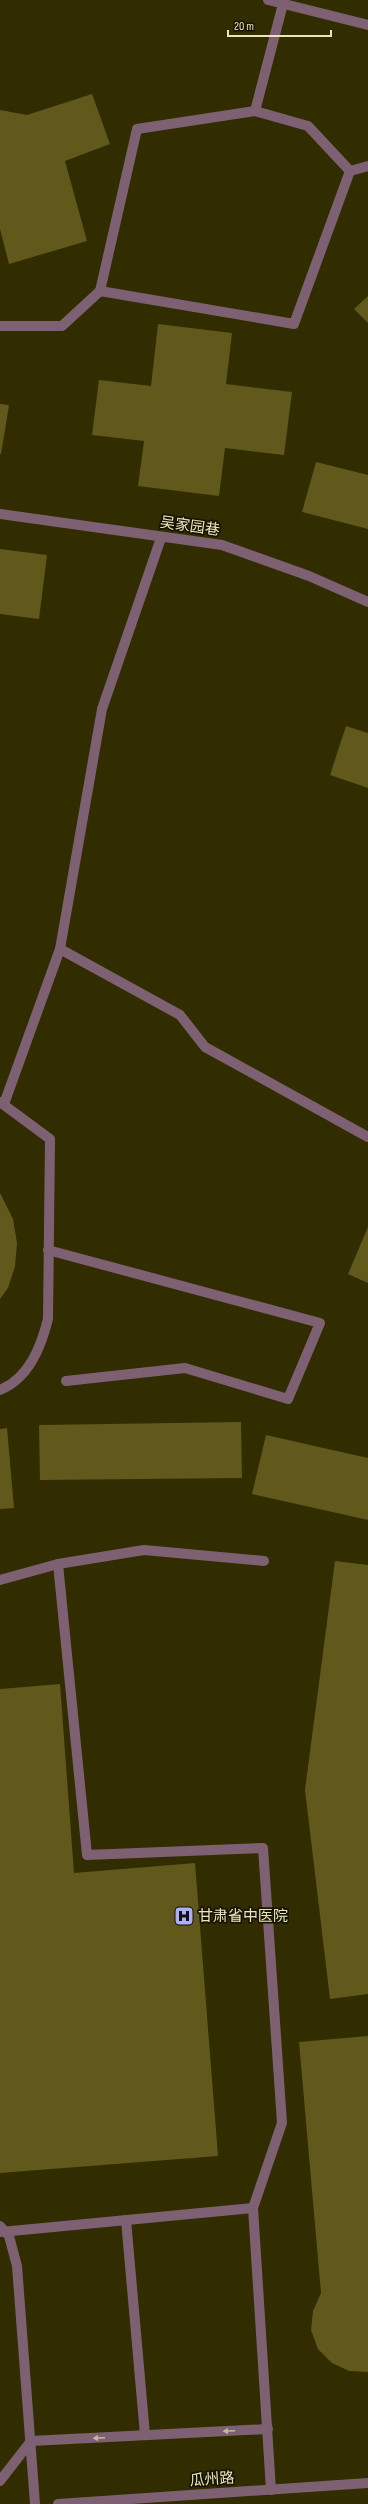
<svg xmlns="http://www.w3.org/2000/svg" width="368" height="2504" viewBox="0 0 368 2504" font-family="'Sofia Sans Condensed','Noto Sans SC',sans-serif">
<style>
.building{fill:#61581c}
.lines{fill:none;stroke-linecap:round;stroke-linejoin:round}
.minor{stroke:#7d6172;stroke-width:10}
.oneway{fill:#c3b7a4}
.labels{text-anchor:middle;stroke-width:3.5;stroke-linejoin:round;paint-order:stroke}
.street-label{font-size:15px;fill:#e9e5bf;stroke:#181400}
.poi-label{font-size:15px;fill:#e9e5bf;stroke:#181400;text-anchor:start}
</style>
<rect width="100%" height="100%" fill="#322c01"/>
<!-- building -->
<g class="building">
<polygon points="92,94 110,144 65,161 87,241 9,264 0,229 0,110 27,115"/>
<polygon points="368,296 368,323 354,309"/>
<polygon points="158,324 232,333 226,384 292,392 284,455 225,448 219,496 138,486 144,441 92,435 99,380 151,386"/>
<polygon points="0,404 9,405 1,454 0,454"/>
<polygon points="316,462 368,475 368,529 302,512"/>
<polygon points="0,549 47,555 39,619 0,614"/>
<polygon points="346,726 368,733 368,788 330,775"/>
<polygon points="0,1193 13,1219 17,1243 15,1266 8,1288 0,1299"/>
<polygon points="368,1227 368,1283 348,1274"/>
<polygon points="241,1422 242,1478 40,1480 39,1425"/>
<polygon points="7,1428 14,1508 0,1509 0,1429"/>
<polygon points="266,1435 368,1458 368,1520 252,1494"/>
<polygon points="335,1561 368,1565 368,1994 330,1999 305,1790"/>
<polygon points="60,1684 74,1873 195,1863 218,2156 0,2173 0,1689"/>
<polygon points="368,2036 368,2372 349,2371 332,2363 318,2349 311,2330 313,2311 321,2293 299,2042"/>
</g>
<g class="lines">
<!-- minor -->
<g class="minor">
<polyline points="268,0 368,25"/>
<polygon points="255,111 308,126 350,171 294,324 100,291 137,129"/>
<polyline points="255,111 283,4"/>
<polyline points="350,171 368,166"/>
<polyline points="0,326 62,326 100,291"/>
<polyline points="0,514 222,545 309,576 368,602"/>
<polyline points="161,538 102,709 60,949 180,1015 205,1047 368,1137"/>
<path d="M0,1102l50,37 -2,180c-7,28 -19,59 -48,71"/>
<polyline points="4,1104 60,949"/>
<polyline points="48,1250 320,1323 288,1399 185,1368 66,1381"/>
<polyline points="58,1564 87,1855 263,1848 282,2123 253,2208 271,2490"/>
<polyline points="0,1580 58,1564 144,1550 264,1561"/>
<polyline points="126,2220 145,2435"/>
<polyline points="0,2226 9,2236 17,2266 35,2504"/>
<polyline points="1,2232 253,2208"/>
<polyline points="0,2481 31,2441 268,2429"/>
<polyline points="58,2504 368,2483"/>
</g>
</g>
<!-- one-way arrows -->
<defs><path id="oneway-solid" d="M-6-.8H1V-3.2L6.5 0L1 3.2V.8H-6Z"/></defs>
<g class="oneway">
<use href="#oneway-solid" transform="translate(229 2431) rotate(177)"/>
<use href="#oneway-solid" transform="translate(99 2438) rotate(177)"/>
</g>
<!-- icons -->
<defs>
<g id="hospital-square" transform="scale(1)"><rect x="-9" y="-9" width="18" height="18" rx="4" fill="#acaffb" stroke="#181400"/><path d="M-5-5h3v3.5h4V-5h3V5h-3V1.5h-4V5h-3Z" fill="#111"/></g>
</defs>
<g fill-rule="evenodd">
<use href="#hospital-square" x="184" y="1916"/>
</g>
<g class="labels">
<!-- street labels -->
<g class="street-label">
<text transform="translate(190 526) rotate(8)" y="5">吴家园巷</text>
<text transform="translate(212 2479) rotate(-4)" y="5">瓜州路</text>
</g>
<!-- poi labels -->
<g class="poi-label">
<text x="198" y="1921">甘肃省中医院</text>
</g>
</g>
<!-- scale -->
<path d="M228 30v6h103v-6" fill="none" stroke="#e9e5bf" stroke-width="2"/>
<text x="234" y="30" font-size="12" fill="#e9e5bf" stroke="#181400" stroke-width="3" paint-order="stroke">20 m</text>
</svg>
